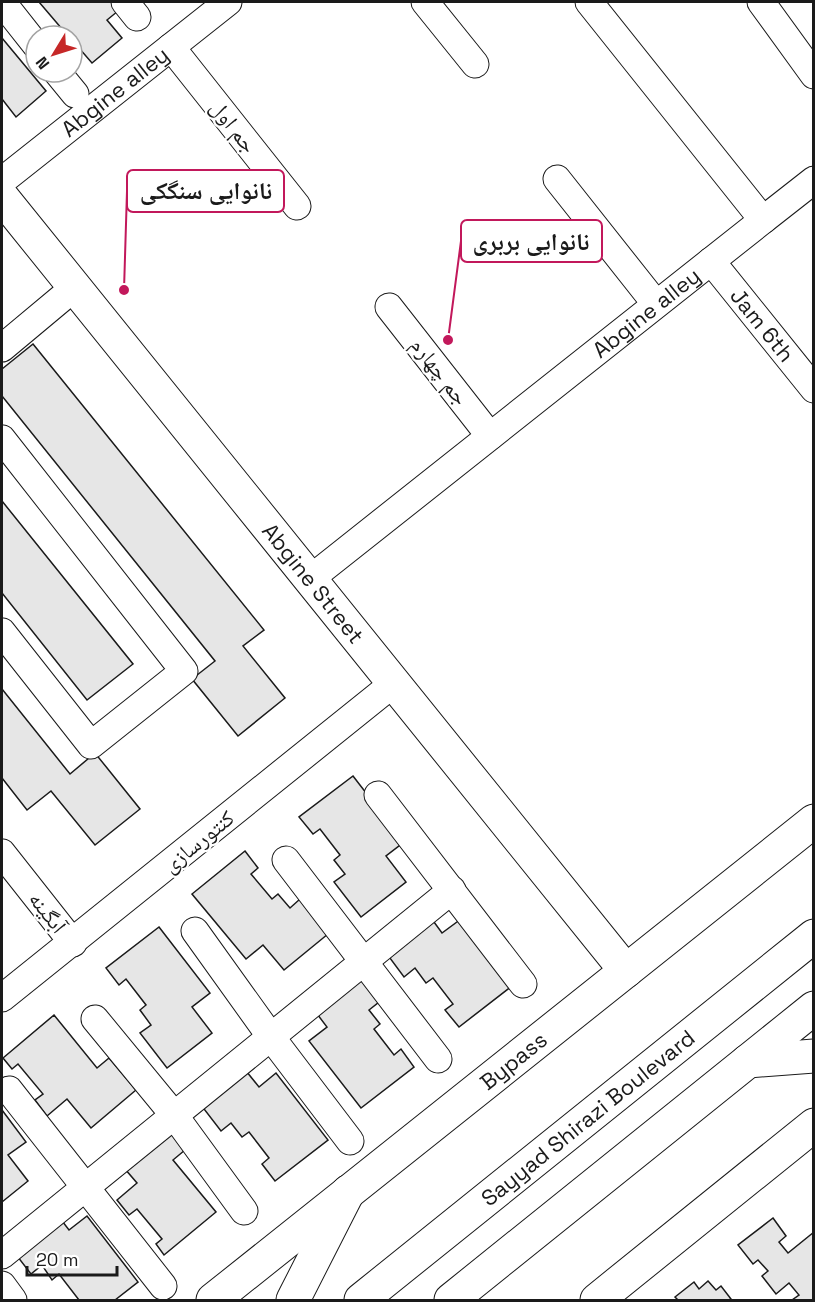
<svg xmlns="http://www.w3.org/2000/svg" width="815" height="1302" viewBox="0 0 815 1302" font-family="'Space Grotesk','Noto Naskh Arabic',sans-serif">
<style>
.building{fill:#e6e6e6;stroke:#1a1a1a;stroke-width:1.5}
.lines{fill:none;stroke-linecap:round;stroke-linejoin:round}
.minor-casing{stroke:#1a1a1a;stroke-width:29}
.tertiary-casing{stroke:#1a1a1a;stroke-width:35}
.secondary-casing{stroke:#1a1a1a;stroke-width:35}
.minor{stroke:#fff;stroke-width:27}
.tertiary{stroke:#fff;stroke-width:33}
.secondary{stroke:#fff;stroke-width:33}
.labels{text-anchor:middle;stroke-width:4.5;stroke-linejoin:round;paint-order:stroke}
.street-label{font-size:22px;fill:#1a1a1a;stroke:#fff}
.leader{fill:none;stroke:#c2185b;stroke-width:2}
.callout-dot{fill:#c2185b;stroke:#fff;stroke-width:2}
.callout{fill:#fff;stroke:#c2185b;stroke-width:2}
.callout-label{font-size:24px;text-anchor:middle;font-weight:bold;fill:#1a1a1a}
</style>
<rect width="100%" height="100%" fill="#fff"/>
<!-- building -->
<g class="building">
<polygon points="39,2 111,2 118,11 107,20 122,38 92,63 72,40 72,36 68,36"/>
<polygon points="2,38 46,91 16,117 2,99"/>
<polygon points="33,344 264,630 243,646 285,698 238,736 192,679 215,661 2,396 2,369"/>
<polygon points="2,501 133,664 87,700 2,593"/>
<polygon points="2,689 70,774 95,753 140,809 95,845 51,791 27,810 2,778"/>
<polygon points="353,776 404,842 386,856 406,882 361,917 334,882 345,874 334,860 340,855 320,829 313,834 299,817"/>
<polygon points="245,851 258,868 251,874 272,899 278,894 290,908 300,899 328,934 284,970 263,945 246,959 192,894"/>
<polygon points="423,907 442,933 461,919 512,986 459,1027 445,1010 453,1004 433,978 426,983 415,968 404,977 378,942"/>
<polygon points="159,927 210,993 192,1007 212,1033 167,1068 140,1033 151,1025 140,1010 146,1005 126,979 119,985 106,968"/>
<polygon points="352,966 379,1002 369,1010 380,1024 374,1029 394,1055 401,1049 414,1067 361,1108 309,1041 327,1027 308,1002"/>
<polygon points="54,1015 97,1068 109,1058 136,1090 91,1128 67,1099 47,1116 35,1100 43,1094 18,1064 12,1069 3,1058"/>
<polygon points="238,1061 259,1087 276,1073 328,1140 275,1181 262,1164 269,1158 249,1132 242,1137 231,1123 221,1131 194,1096"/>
<polygon points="2,1110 26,1142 8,1155 28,1181 2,1202"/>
<polygon points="158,1118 185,1150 173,1160 216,1212 164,1255 156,1244 162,1239 137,1209 129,1215 117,1200 137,1183 113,1155"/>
<polygon points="49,1204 69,1230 87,1216 138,1282 115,1300 79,1300 59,1274 52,1280 42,1265 31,1274 4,1239"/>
<polygon points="773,1218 786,1236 779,1242 788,1253 814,1232 814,1300 792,1300 799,1295 789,1283 776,1294 762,1276 768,1271 758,1260 753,1264 738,1245"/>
<polygon points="708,1281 716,1290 721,1286 731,1299 729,1300 678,1300 675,1297 694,1282 699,1289"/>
</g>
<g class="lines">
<!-- minor casing -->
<g class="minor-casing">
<g id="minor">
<polyline points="2,2 36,45"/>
<polyline points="125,2 137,17"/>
<polyline points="425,2 475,64"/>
<polyline points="761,2 814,75"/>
<polyline points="171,47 297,206"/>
<polyline points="57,72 75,94"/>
<polyline points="557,179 656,304"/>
<path id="s1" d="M2,181l226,-179"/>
<polyline points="763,220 814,180"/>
<path id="s2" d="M711,261l103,128"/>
<polyline points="389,307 490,436"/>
<polyline points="2,348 75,287"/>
<polyline points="2,439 184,671 91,745 2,632"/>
<path id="s3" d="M310,579l453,-359 -174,-218"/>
<polyline points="378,795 523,984"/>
<polyline points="2,853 73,943"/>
<polyline points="286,860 438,1059"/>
<polyline points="195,931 271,1037 350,1141"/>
<polyline points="2,998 394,683"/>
<polyline points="95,1019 174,1115 244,1211"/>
<polyline points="9,1090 163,1286"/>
<polyline points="2,1255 452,890"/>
<polyline points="2,1285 13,1300"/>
</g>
</g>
<!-- tertiary casing -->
<g class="tertiary-casing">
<g id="tertiary">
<path id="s4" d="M2,197l624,774"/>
<path id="s5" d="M213,1300l601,-479"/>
<polyline points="597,1300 814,1125"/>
</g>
</g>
<!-- secondary casing -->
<g class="secondary-casing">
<g id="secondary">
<polyline points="748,1061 814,1056"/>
<polyline points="293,1300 348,1192"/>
<path id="s6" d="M361,1300l453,-364"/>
<polyline points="451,1300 814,1008"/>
</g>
</g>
<!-- minor -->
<use href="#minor" class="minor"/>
<!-- tertiary -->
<use href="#tertiary" class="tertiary"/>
<!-- secondary -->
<use href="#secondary" class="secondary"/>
</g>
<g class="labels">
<!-- street labels -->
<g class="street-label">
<text dy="8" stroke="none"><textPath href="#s1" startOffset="144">Abgine alley</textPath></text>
<text transform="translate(234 126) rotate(52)" y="8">جم اول</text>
<text dy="8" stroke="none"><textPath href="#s3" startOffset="429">Abgine alley</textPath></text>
<text dy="8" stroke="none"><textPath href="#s2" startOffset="82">Jam 6th</textPath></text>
<text transform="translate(440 371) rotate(52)" y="8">جم چهارم</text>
<text dy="8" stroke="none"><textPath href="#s4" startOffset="496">Abgine Street</textPath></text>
<text transform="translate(198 841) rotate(-39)" y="8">کنتورسازی</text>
<text transform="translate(48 912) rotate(52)" y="8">آبگینه</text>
<text dy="8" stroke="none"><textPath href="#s5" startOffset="384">Bypass</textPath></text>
<text dy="8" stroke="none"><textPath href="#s6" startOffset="291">Sayyad Shirazi Boulevard</textPath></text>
</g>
</g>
<!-- callouts -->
<path class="leader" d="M124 290L127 191M448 340L461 241"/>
<g class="callout-dot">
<circle cx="124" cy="290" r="6"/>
<circle cx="448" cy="340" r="6"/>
</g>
<g class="callout">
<rect x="127" y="170" width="157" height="42" rx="6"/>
<rect x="461" y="220" width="141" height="42" rx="6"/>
</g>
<g class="callout-label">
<text x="206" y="199">نانوایی سنگکی</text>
<text x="531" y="250">نانوایی بربری</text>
</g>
<!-- border -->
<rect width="815" height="1302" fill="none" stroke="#1a1a1a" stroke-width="6"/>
<!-- north arrow -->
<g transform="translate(54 54) rotate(232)"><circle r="28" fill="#ffffff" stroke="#a3a3a3" stroke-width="1.5"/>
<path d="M0-4.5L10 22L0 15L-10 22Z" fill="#c62828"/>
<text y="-9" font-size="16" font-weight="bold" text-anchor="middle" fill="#1a1a1a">N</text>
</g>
<!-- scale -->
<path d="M27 1266v9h90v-9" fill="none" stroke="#1a1a1a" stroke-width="3"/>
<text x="36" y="1266" font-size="18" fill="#1a1a1a" stroke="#ffffff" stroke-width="4.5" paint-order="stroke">20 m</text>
</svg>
